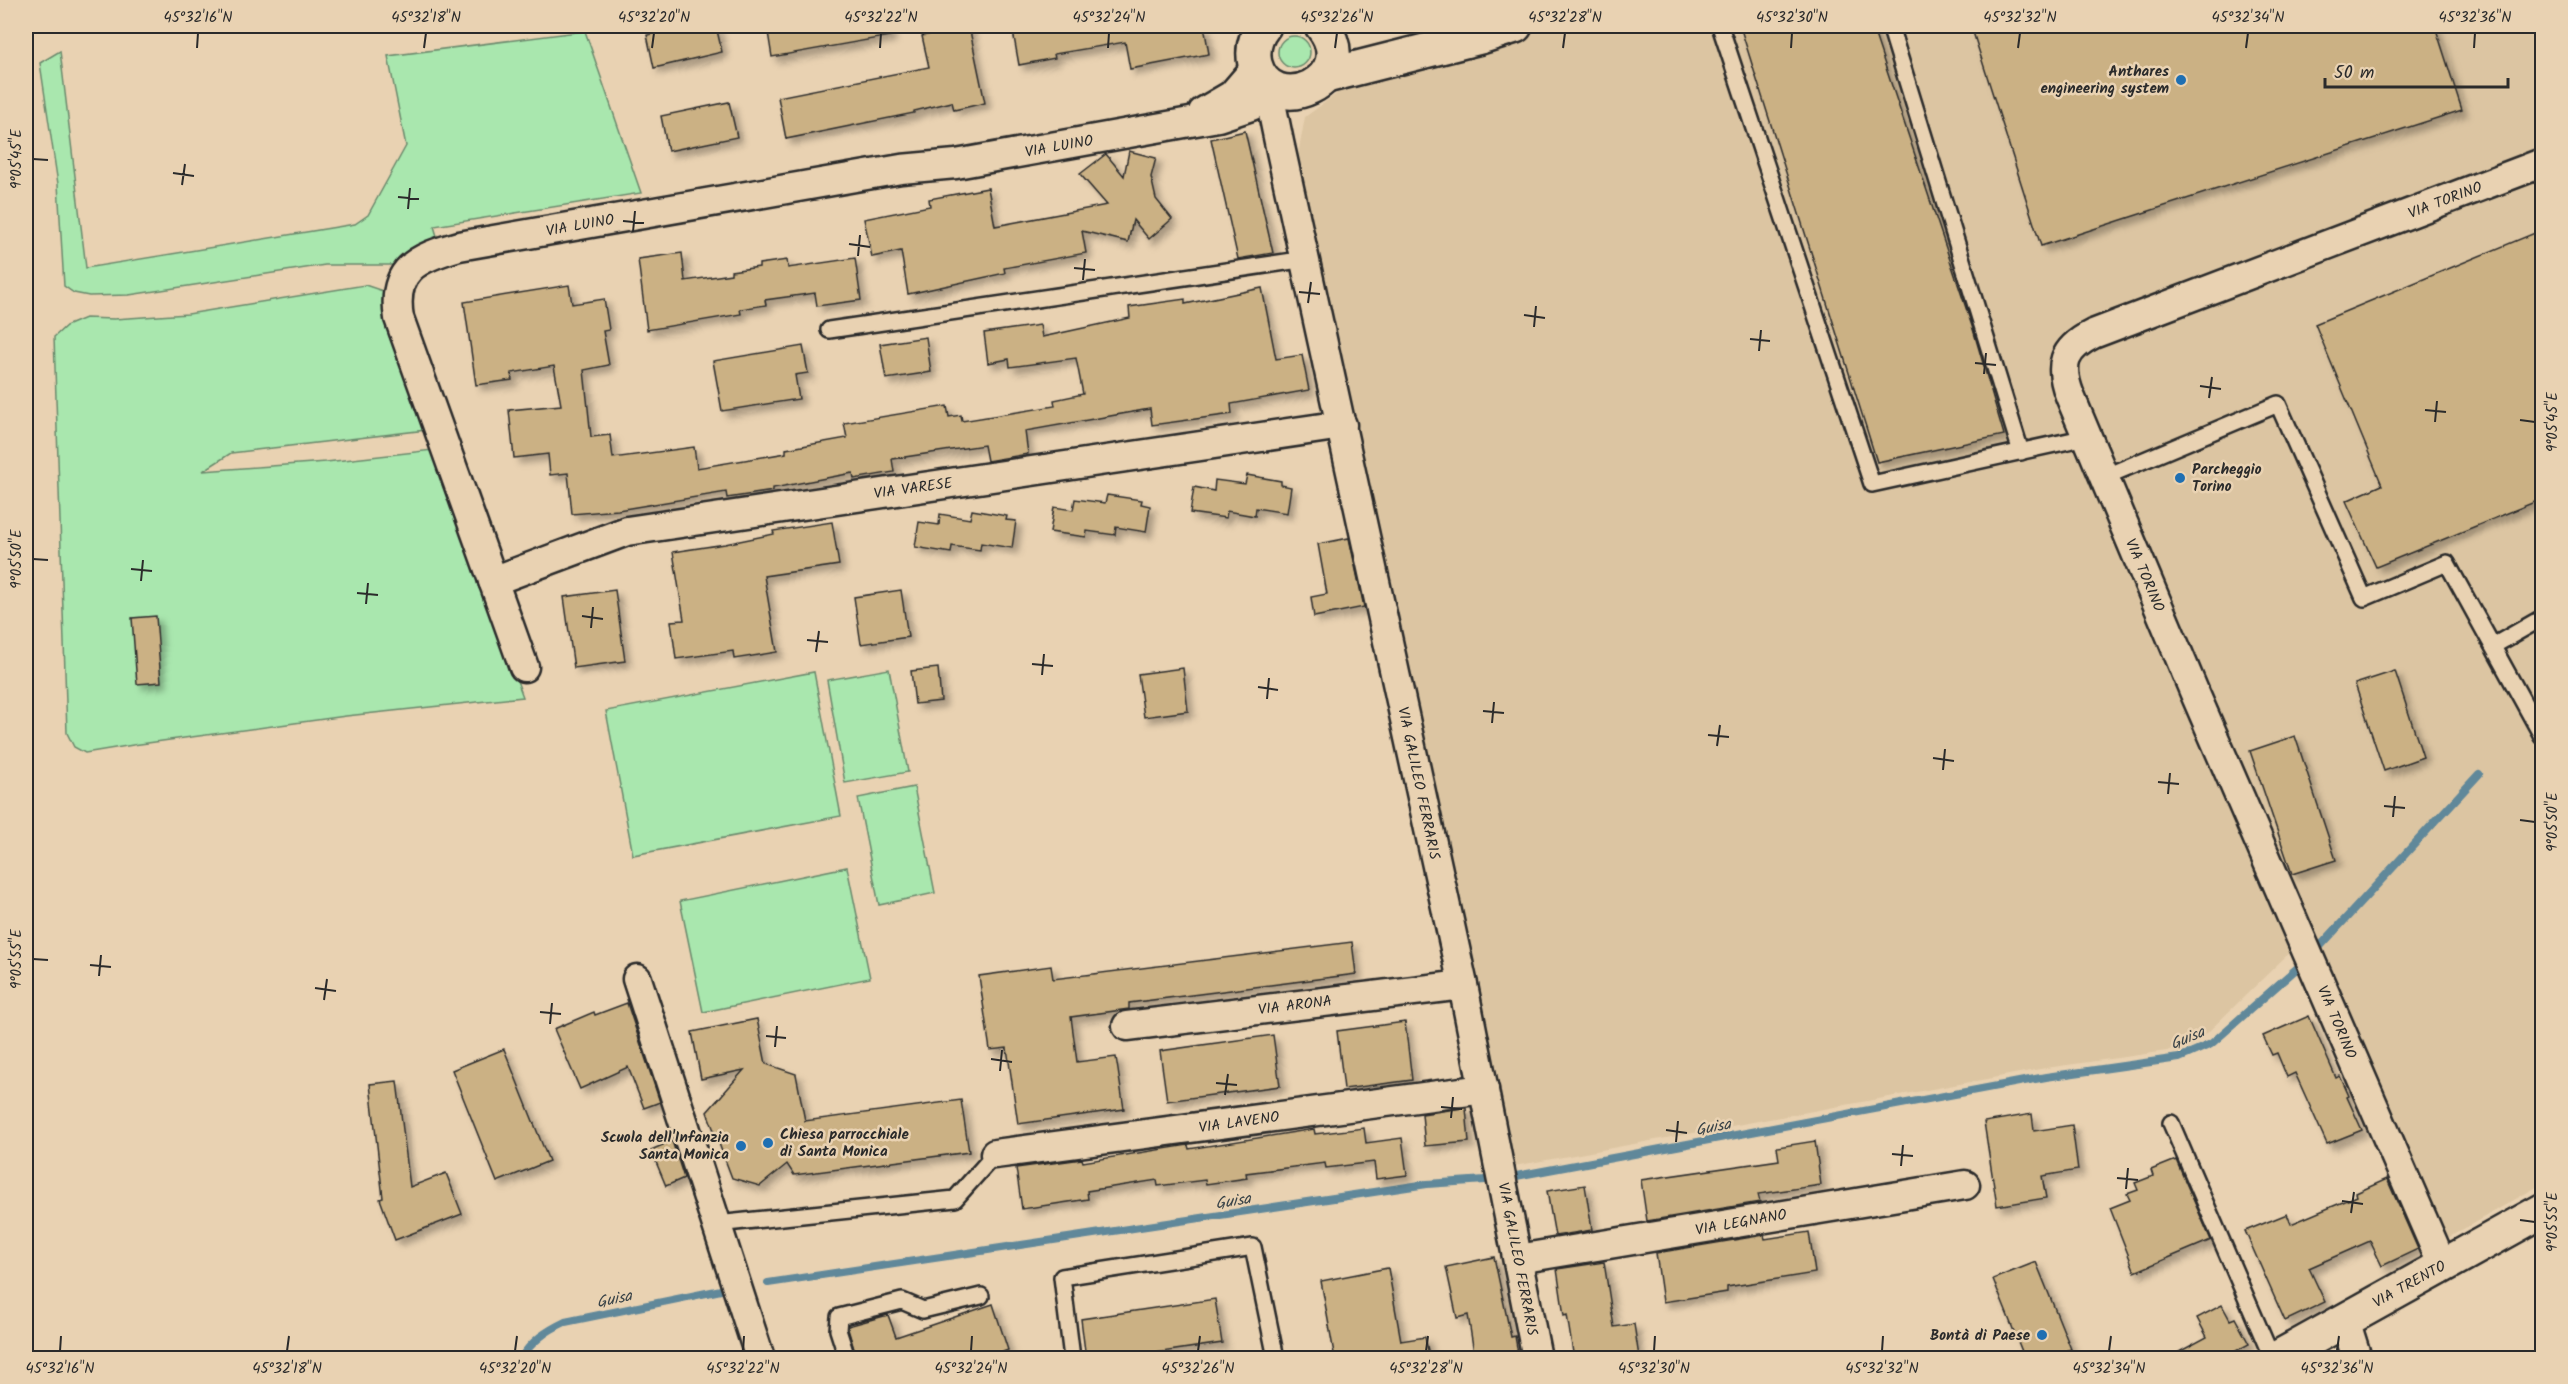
<svg xmlns="http://www.w3.org/2000/svg" width="2568" height="1384" viewBox="0 0 2568 1384" font-family="Kalam,sans-serif">
<style>
.built{fill:#dcc5a2}
.green{fill:#a9e7ae;stroke:#6a896c;stroke-width:1.5}
.lines{fill:none;stroke-linecap:round;stroke-linejoin:round}
.stream{stroke:#60889a;stroke-width:8}
.building{fill:#cbb184;stroke:#2b2b2b;stroke-width:1.5;filter:url(#shadow)}
.service-casing{stroke:#2b2b2b;stroke-width:20}
.minor-casing{stroke:#2b2b2b;stroke-width:33}
.tertiary-casing{stroke:#2b2b2b;stroke-width:38}
.service{stroke:#e9d2b2;stroke-width:15}
.minor{stroke:#e9d2b2;stroke-width:28}
.tertiary{stroke:#e9d2b2;stroke-width:33}
.ticks{fill:none;stroke:#2b2b2b;stroke-width:2}
.poi-dot{fill:#1f6fb2;stroke:#e9d2b2;stroke-width:2}
.labels{text-anchor:middle;stroke-width:5;stroke-linejoin:round;paint-order:stroke}
.poi-label{font-size:15px;font-weight:bold;fill:#2b2b2b;stroke:#e9d2b2;text-anchor:end}
.street-label{font-size:15px;fill:#2b2b2b;stroke:#e9d2b2}
.water-label{font-size:16px;font-style:italic;fill:#384247;stroke:#e9d2b2}
.neatline{fill:none;stroke:#2b2b2b;stroke-width:2}
.ticks-label{font-size:15px;text-anchor:middle;fill:#2b2b2b}
</style>
<defs>
<filter id="shadow"><feDropShadow dx="5.5" dy="5.5" stdDeviation="3" flood-color="#0004"/></filter>
</defs>
<rect width="100%" height="100%" fill="#e9d2b2"/>
<filter id="ink" filterUnits="userSpaceOnUse"><feTurbulence type="fractalNoise" baseFrequency=".0167" numOctaves="2"/><feDisplacementMap in="SourceGraphic" scale="12" xChannelSelector="R" yChannelSelector="G"/><feConvolveMatrix kernelMatrix="1 2 1 2 8 2 1 2 1" color-interpolation-filters="sRGB"/></filter>
<g filter="url(#ink)">
<!-- built -->
<polygon class="built" points="1546,26 2542,26 2542,1184 2444,1240 2313,936 2285,957 2207,1033 2167,1051 2046,1068 1503,1168 1298,155 1305,117 1339,92"/>
<!-- green -->
<g class="green">
<polygon points="585,31 641,193 434,226 439,243 414,248 399,265 325,265 129,295 89,296 74,293 64,286 58,184 40,63 60,51 86,268 355,224 368,215 406,146 388,56"/>
<circle cx="1294" cy="52" r="16"/>
<polygon points="365,285 386,292 426,430 231,453 203,471 326,462 433,450 523,697 346,716 133,745 85,753 74,747 67,733 54,337 66,326 85,318 114,319 188,314"/>
<polygon points="889,669 908,772 845,783 827,680"/>
<polygon points="814,672 841,816 633,855 606,711"/>
<polygon points="914,787 935,893 879,905 858,798"/>
<polygon points="847,867 870,978 703,1012 680,901"/>
</g>
<g class="lines">
<!-- stream -->
<g class="stream">
<polyline points="2313,954 2479,774"/>
<polyline points="768,1283 1427,1184 1500,1179 2046,1077 2179,1058 2211,1044 2304,962"/>
<path d="M521,1358c11,-17 25,-27 44,-36l161,-33"/>
</g>
</g>
<!-- building -->
<g class="building">
<polygon points="689,26 716,26 722,52 654,68 647,35"/>
<polygon points="767,26 889,26 890,36 772,57"/>
<polygon points="969,26 985,103 954,110 952,102 914,111 914,113 786,139 778,97 929,67 922,36"/>
<polygon points="1012,26 1204,26 1209,54 1130,69 1125,42 1054,54 1055,58 1019,65"/>
<polygon points="1740,26 1872,26 1973,329 2004,435 1877,462"/>
<polygon points="1993,26 2435,26 2462,110 2041,246 1973,32"/>
<polygon points="729,102 737,137 668,151 661,116"/>
<polygon points="1245,131 1273,253 1238,259 1211,139"/>
<polygon points="1129,151 1156,158 1151,177 1156,199 1172,219 1149,239 1133,220 1128,242 1082,231 1086,253 1004,268 1005,273 908,294 901,251 872,257 864,219 930,206 929,199 988,188 995,226 1107,205 1080,174 1106,154 1124,176"/>
<polygon points="2542,230 2542,499 2376,567 2346,501 2382,485 2315,324"/>
<polygon points="682,253 685,281 731,274 731,271 759,267 759,264 787,260 788,268 855,258 861,300 817,306 815,293 765,300 766,305 740,309 741,314 647,330 638,259"/>
<polygon points="569,285 572,304 604,299 609,330 603,331 609,365 584,370 591,437 610,435 613,458 694,447 697,468 786,453 786,449 847,438 844,423 947,406 949,417 961,415 962,421 1055,406 1054,400 1083,394 1076,358 1010,367 1009,359 988,363 984,333 1040,325 1042,337 1130,318 1129,307 1185,299 1185,304 1262,288 1276,359 1302,355 1309,390 1231,404 1232,414 1152,425 1150,409 1025,431 1028,454 987,461 984,445 892,459 894,472 854,479 853,473 773,488 773,491 727,498 726,492 618,510 572,514 568,473 550,475 548,454 514,458 509,410 561,405 554,366 511,373 512,380 476,385 464,302"/>
<polygon points="926,337 931,372 886,379 880,344"/>
<polygon points="803,346 808,373 795,375 799,399 722,411 713,361"/>
<polygon points="1247,475 1281,481 1281,485 1291,487 1287,513 1256,508 1255,516 1227,511 1226,518 1190,513 1194,487 1214,491 1215,480 1245,484"/>
<polygon points="1107,495 1142,500 1141,504 1150,506 1146,532 1116,527 1115,535 1087,531 1086,537 1050,532 1054,507 1073,510 1075,499 1105,503"/>
<polygon points="972,510 1007,516 1006,520 1016,521 1012,548 981,543 980,550 952,546 951,553 915,547 919,522 939,525 940,514 970,519"/>
<polygon points="832,522 839,565 764,576 777,652 734,659 733,651 676,659 671,621 684,620 673,552 725,544 774,534 773,531"/>
<polygon points="1349,538 1364,607 1314,617 1311,597 1327,594 1318,544"/>
<polygon points="615,590 625,661 574,668 564,597"/>
<polygon points="901,590 908,637 861,644 854,597"/>
<polygon points="156,616 161,682 137,684 132,618"/>
<polygon points="938,668 941,701 915,704 911,671"/>
<polygon points="1183,668 1188,711 1144,717 1138,674"/>
<polygon points="2395,671 2423,757 2384,771 2355,684"/>
<polygon points="2295,736 2336,860 2292,874 2250,751"/>
<polygon points="1352,942 1356,974 1129,1003 1129,1009 1071,1017 1077,1062 1116,1057 1124,1109 1018,1124 1007,1048 990,1050 979,976 1051,966 1053,979"/>
<polygon points="627,1003 660,1102 644,1108 628,1067 580,1089 554,1029 594,1012 595,1015"/>
<polygon points="2309,1016 2336,1078 2340,1076 2349,1096 2347,1097 2362,1130 2327,1144 2295,1073 2287,1077 2277,1053 2272,1055 2263,1036"/>
<polygon points="757,1019 766,1064 796,1074 805,1121 961,1100 969,1152 794,1175 787,1164 760,1186 732,1178 707,1112 744,1070 701,1079 692,1032"/>
<polygon points="1405,1022 1412,1080 1344,1089 1337,1031"/>
<polygon points="1273,1035 1280,1086 1167,1101 1160,1051"/>
<polygon points="504,1049 549,1161 497,1182 452,1070"/>
<polygon points="397,1081 410,1187 446,1173 462,1214 395,1240 380,1199 383,1198 370,1084"/>
<polygon points="1463,1108 1466,1108 1469,1142 1425,1146 1422,1114"/>
<polygon points="2032,1114 2034,1131 2072,1125 2078,1170 2042,1176 2046,1198 1997,1206 1984,1122"/>
<polygon points="1364,1128 1366,1143 1402,1138 1407,1175 1376,1179 1374,1162 1326,1168 1325,1163 1246,1173 1247,1178 1206,1184 1205,1180 1158,1186 1157,1180 1087,1191 1088,1199 1022,1209 1016,1168 1082,1159 1083,1162 1188,1145 1189,1149 1314,1129 1315,1134"/>
<polygon points="672,1141 684,1178 666,1186 651,1150"/>
<polygon points="1815,1141 1821,1185 1758,1194 1760,1202 1647,1221 1641,1180 1779,1160 1777,1147"/>
<polygon points="2176,1160 2211,1240 2135,1272 2110,1208 2130,1200 2127,1194 2138,1190 2135,1183 2153,1176 2151,1170"/>
<polygon points="2387,1179 2418,1249 2382,1266 2370,1241 2309,1268 2325,1302 2285,1321 2245,1231 2287,1214 2291,1224 2357,1196 2356,1193"/>
<polygon points="1585,1185 1592,1230 1555,1236 1547,1191"/>
<polygon points="1809,1232 1815,1273 1727,1287 1727,1292 1663,1302 1656,1253 1764,1235 1765,1239"/>
<polygon points="1494,1257 1511,1337 1515,1336 1519,1359 1475,1359 1468,1315 1457,1318 1446,1267"/>
<polygon points="1604,1262 1614,1327 1634,1324 1639,1357 1574,1359 1567,1315 1564,1316 1557,1269"/>
<polygon points="2036,1262 2071,1349 2047,1359 2025,1359 1993,1279"/>
<polygon points="1388,1268 1401,1341 1425,1337 1430,1359 1335,1359 1321,1281"/>
<polygon points="1215,1299 1222,1343 1115,1359 1086,1359 1081,1319"/>
<polygon points="993,1304 1008,1350 984,1359 857,1359 848,1329 848,1326 888,1315 896,1337"/>
<polygon points="2222,1305 2230,1320 2235,1318 2249,1344 2221,1359 2166,1359 2207,1337 2197,1318"/>
</g>
<g class="lines">
<!-- service casing -->
<g class="service-casing">
<g id="service">
<polyline points="1720,26 1872,484 2087,437"/>
<polyline points="1890,26 2021,452"/>
<polyline points="829,330 1306,259"/>
<polyline points="2104,477 2278,404 2364,598 2447,563 2542,736"/>
<polyline points="2493,646 2542,618"/>
<polyline points="2171,1123 2272,1358"/>
<polyline points="717,1224 955,1199 995,1154"/>
<polyline points="847,1358 838,1330 839,1317 902,1301 923,1310 981,1296"/>
<polyline points="1072,1358 1062,1277 1253,1247 1276,1358"/>
</g>
</g>
<!-- minor casing -->
<g class="minor-casing">
<g id="minor">
<polyline points="1274,88 1272,108 1279,142 1463,985 1537,1358"/>
<polyline points="1203,112 1232,95 1256,67"/>
<polyline points="493,581 627,531 1342,425"/>
<path d="M524,667l-125,-349c-8,-49 18,-60 60,-72l442,-77 55,-5 262,-47 33,-11 20,-21"/>
<polyline points="637,979 760,1358"/>
<polyline points="1127,1026 1463,985"/>
<polyline points="995,1154 1484,1089"/>
<polyline points="1518,1259 1965,1185"/>
<path d="M2443,1266l-247,-570 -126,-300c-12,-31 -7,-47 23,-62l449,-171"/>
<polyline points="2345,1320 2357,1358"/>
</g>
</g>
<!-- tertiary casing -->
<g class="tertiary-casing">
<g id="tertiary">
<path d="M1264,26c-9,11 -12,24 -9,38 16,58 110,16 67,-38"/>
<polyline points="1326,76 1480,37 1515,26"/>
<polyline points="2277,1358 2542,1211"/>
</g>
</g>
<!-- service -->
<use href="#service" class="service"/>
<!-- minor -->
<use href="#minor" class="minor"/>
<!-- tertiary -->
<use href="#tertiary" class="tertiary"/>
</g>
</g>
<!-- ticks -->
<path class="ticks" d="M197,48l1,-15M424,48l2,-15M652,48l2,-15M880,48l1,-15M1108,48l1,-15M1335,48l2,-15M1563,48l2,-15M1791,48l1,-15M2018,48l2,-15M2246,48l2,-15M2474,48l1,-15M33,159l15,1M173,173l21,3M182,185l3,-21M398,197l21,2M408,209l2,-21M623,221l21,2M633,232l2,-21M849,244l21,3M858,256l2,-21M1074,268l21,2M1083,280l2,-21M1299,292l21,2M1308,303l3,-21M1524,315l21,3M1534,327l2,-21M1750,339l20,2M1759,351l2,-21M1975,363l21,2M1984,374l2,-21M2200,386l21,3M2209,398l3,-21M2425,410l21,2M2520,420l15,2M2435,422l2,-21M33,559l15,1M131,569l21,2M141,581l2,-21M357,593l21,2M366,604l2,-21M582,616l21,3M591,628l2,-21M807,640l21,2M816,652l3,-21M1032,664l21,2M1042,675l2,-21M1258,687l20,3M1267,699l2,-21M1483,711l21,2M1492,723l2,-21M1708,735l21,2M1717,746l3,-21M1933,758l21,3M1943,770l2,-21M2158,782l21,2M2168,794l2,-21M2384,806l21,2M2393,817l2,-21M2520,820l15,2M33,959l15,1M90,965l21,2M99,976l2,-21M315,988l21,3M324,1000l3,-21M540,1012l21,2M550,1024l2,-21M766,1036l20,2M775,1047l2,-21M991,1059l21,3M1000,1071l2,-21M1216,1083l21,2M1225,1095l3,-21M1441,1107l21,2M1451,1118l2,-21M1666,1130l21,3M1676,1142l2,-21M1892,1154l21,2M1901,1166l2,-21M2117,1178l21,2M2126,1189l2,-21M2342,1201l21,3M2351,1213l3,-21M2520,1220l15,2M60,1351l1,-15M287,1351l2,-15M515,1351l2,-15M743,1351l1,-15M971,1351l1,-15M1198,1351l2,-15M1426,1351l2,-15M1654,1351l1,-15M1882,1351l1,-15M2109,1351l2,-15M2337,1351l2,-15"/>
<!-- markers -->
<g class="poi-dot">
<circle cx="2181" cy="80" r="6"/>
<circle cx="2180" cy="478" r="6"/>
<circle cx="768" cy="1143" r="6"/>
<circle cx="741" cy="1146" r="6"/>
<circle cx="2042" cy="1335" r="6"/>
</g>
<g class="labels">
<!-- poi labels -->
<g class="poi-label">
<text x="2169" y="76">Anthares<tspan x="2169" dy="17">engineering system</tspan></text>
<text x="2192" y="474" text-anchor="start">Parcheggio<tspan x="2192" dy="17">Torino</tspan></text>
<text x="780" y="1139" text-anchor="start">Chiesa parrocchiale<tspan x="780" dy="17">di Santa Monica</tspan></text>
<text x="729" y="1142">Scuola dell'Infanzia<tspan x="729" dy="17">Santa Monica</tspan></text>
<text x="2030" y="1340">Bontà di Paese</text>
</g>
<!-- street labels -->
<g class="street-label">
<text transform="translate(1059 146) rotate(-10)" y="5">VIA LUINO</text>
<text transform="translate(2445 200) rotate(-21)" y="5">VIA TORINO</text>
<text transform="translate(580 225) rotate(-10)" y="5">VIA LUINO</text>
<text transform="translate(913 488) rotate(-8)" y="5">VIA VARESE</text>
<text transform="translate(2145 575) rotate(67)" y="5">VIA TORINO</text>
<text transform="translate(1419 783) rotate(78)" y="5">VIA GALILEO FERRARIS</text>
<text transform="translate(1295 1005) rotate(-7)" y="5">VIA ARONA</text>
<text transform="translate(2337 1022) rotate(67)" y="5">VIA TORINO</text>
<text transform="translate(1239 1122) rotate(-8)" y="5">VIA LAVENO</text>
<text transform="translate(1741 1222) rotate(-10)" y="5">VIA LEGNANO</text>
<text transform="translate(1518 1259) rotate(79)" y="5">VIA GALILEO FERRARIS</text>
<text transform="translate(2409 1284) rotate(-29)" y="5">VIA TRENTO</text>
</g>
<!-- water labels -->
<g class="water-label">
<text transform="translate(2187 1037) rotate(-23)" y="6">Guisa</text>
<text transform="translate(1713 1126) rotate(-11)" y="6">Guisa</text>
<text transform="translate(1233 1200) rotate(-9)" y="6">Guisa</text>
<text transform="translate(614 1298) rotate(-12)" y="6">Guisa</text>
</g>
</g>
<!-- margin -->
<rect width="2568" height="1384" fill="none" stroke="#e9d2b2" stroke-width="66"/>
<!-- scale -->
<path d="M2325 78v9h183v-9" fill="none" stroke="#2b2b2b" stroke-width="3"/>
<text x="2334" y="78" font-size="18" fill="#2b2b2b" stroke="#e9d2b2" stroke-width="4.5" paint-order="stroke">50 m</text>
<rect x="33" y="33" width="2502" height="1318" class="neatline"/>
<g class="ticks-label">
<text x="198" y="22">45°32'16"N</text>
<text x="426" y="22">45°32'18"N</text>
<text x="654" y="22">45°32'20"N</text>
<text x="881" y="22">45°32'22"N</text>
<text x="1109" y="22">45°32'24"N</text>
<text x="1337" y="22">45°32'26"N</text>
<text x="1565" y="22">45°32'28"N</text>
<text x="1792" y="22">45°32'30"N</text>
<text x="2020" y="22">45°32'32"N</text>
<text x="2248" y="22">45°32'34"N</text>
<text x="2475" y="22">45°32'36"N</text>
<text transform="translate(16 159) rotate(-90)" y="5">9°05'45"E</text>
<text transform="translate(2552 422) rotate(-90)" y="5">9°05'45"E</text>
<text transform="translate(16 559) rotate(-90)" y="5">9°05'50"E</text>
<text transform="translate(2552 822) rotate(-90)" y="5">9°05'50"E</text>
<text transform="translate(16 959) rotate(-90)" y="5">9°05'55"E</text>
<text transform="translate(2552 1222) rotate(-90)" y="5">9°05'55"E</text>
<text x="60" y="1373">45°32'16"N</text>
<text x="287" y="1373">45°32'18"N</text>
<text x="515" y="1373">45°32'20"N</text>
<text x="743" y="1373">45°32'22"N</text>
<text x="971" y="1373">45°32'24"N</text>
<text x="1198" y="1373">45°32'26"N</text>
<text x="1426" y="1373">45°32'28"N</text>
<text x="1654" y="1373">45°32'30"N</text>
<text x="1882" y="1373">45°32'32"N</text>
<text x="2109" y="1373">45°32'34"N</text>
<text x="2337" y="1373">45°32'36"N</text>
</g>
</svg>
